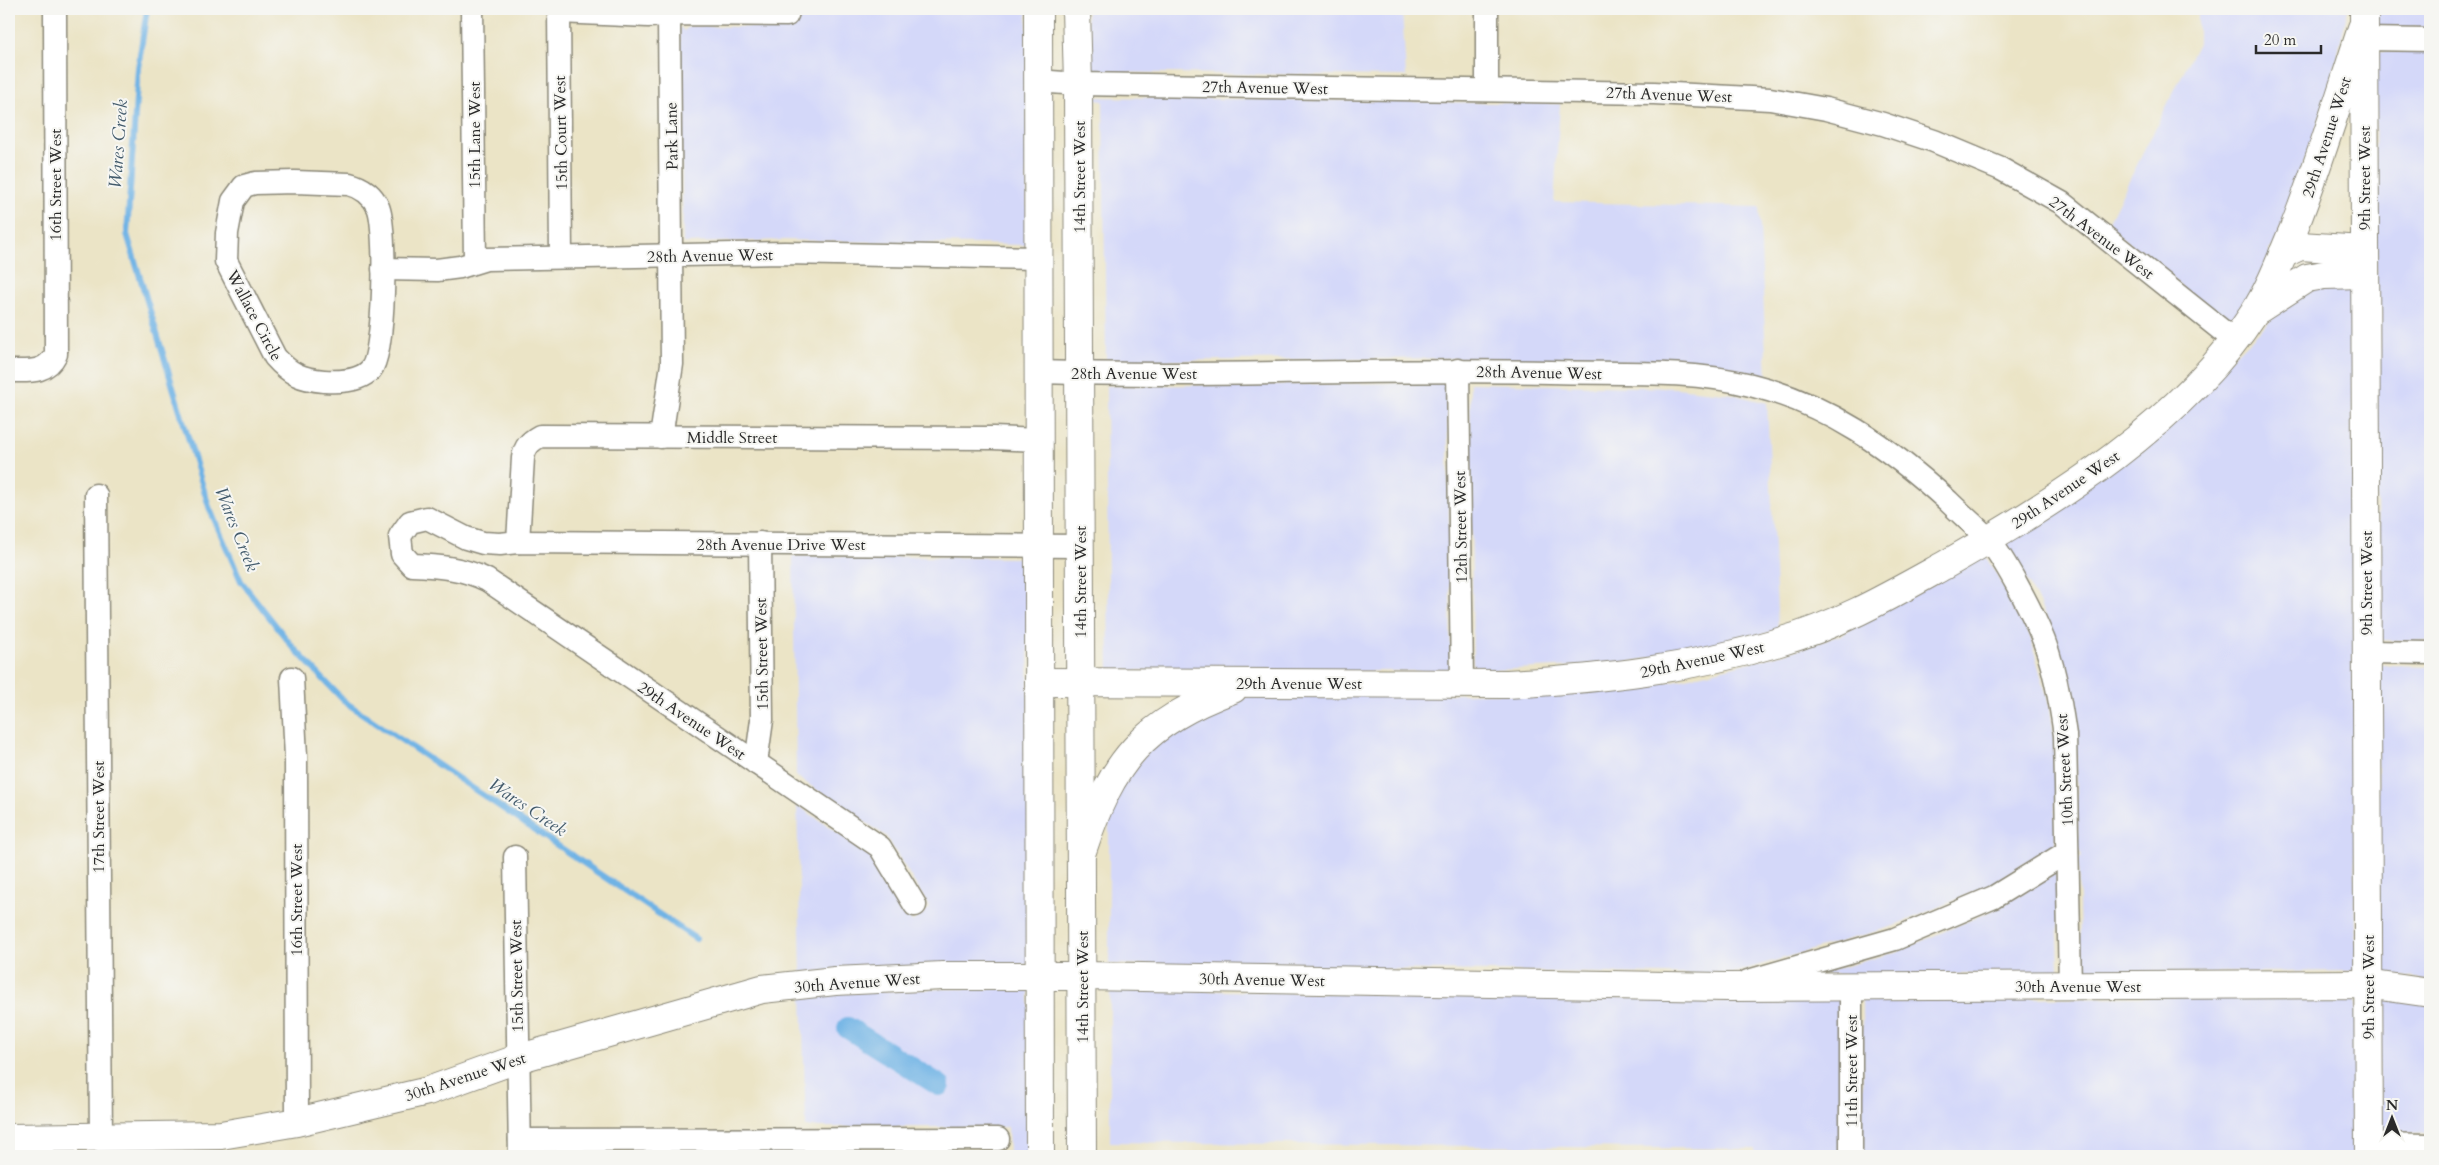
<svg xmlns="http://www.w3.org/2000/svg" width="2439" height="1165" viewBox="0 0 2439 1165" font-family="Cardo,serif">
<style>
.built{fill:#d4d8f9}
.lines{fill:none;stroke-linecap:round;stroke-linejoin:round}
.stream{stroke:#6fb3e5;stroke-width:6}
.canal{stroke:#6fb3e5;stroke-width:22}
.minor-casing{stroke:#8b8878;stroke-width:25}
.tertiary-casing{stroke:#8b8878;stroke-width:30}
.secondary-casing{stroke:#8b8878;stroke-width:30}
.primary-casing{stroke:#8b8878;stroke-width:30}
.minor{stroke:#fff;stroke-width:22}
.tertiary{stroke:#fff;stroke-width:28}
.secondary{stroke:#fff;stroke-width:28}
.primary{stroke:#fff;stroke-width:28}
.labels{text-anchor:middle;stroke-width:4;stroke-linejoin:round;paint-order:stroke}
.street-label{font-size:16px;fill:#2b2b2b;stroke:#f6f6f2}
.water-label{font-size:18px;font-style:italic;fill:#435b6c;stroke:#f6f6f2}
</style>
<rect width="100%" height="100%" fill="#f6f6f2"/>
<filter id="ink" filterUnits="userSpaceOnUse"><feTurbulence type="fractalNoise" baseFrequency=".02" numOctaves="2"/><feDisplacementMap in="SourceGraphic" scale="10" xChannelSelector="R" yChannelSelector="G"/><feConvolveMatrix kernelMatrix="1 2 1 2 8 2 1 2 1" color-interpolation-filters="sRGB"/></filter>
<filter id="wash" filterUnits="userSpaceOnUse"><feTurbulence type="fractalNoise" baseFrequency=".0096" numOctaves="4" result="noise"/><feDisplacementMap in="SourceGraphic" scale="20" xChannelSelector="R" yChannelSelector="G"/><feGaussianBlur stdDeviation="1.12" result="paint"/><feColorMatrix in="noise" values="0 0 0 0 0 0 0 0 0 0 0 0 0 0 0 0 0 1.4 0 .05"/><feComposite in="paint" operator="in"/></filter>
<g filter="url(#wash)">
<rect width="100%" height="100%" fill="#ebe4c6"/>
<!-- built -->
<g class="built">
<polygon points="856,9 1027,9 1027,245 785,240 683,243 680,27 684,31 690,26 787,28 798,18 799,11 856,11"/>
<polygon points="1087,9 1402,9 1406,76 1089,72"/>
<polygon points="2198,9 2348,9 2330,88 2275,245 2268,250 2271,254 2258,282 2228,326 2107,225 2198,43"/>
<rect x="2375" y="9" width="55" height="18"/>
<polygon points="2375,52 2430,52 2430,641 2378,640"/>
<polygon points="1089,97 1560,104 1554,202 1759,207 1767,377 1734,369 1678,363 1469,358 1106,361 1103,101 1089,99"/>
<polygon points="2353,286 2356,971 2081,974 2078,859 2082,856 2078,848 2076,735 2072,705 2050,625 2035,595 2005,544 2238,352 2286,305 2310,290"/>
<polygon points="1447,383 1451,671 1256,671 1255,668 1246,671 1109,670 1106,386"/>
<polygon points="1470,383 1677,388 1731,394 1767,403 1778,630 1723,645 1616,664 1473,671"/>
<polygon points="793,556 1028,558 1029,964 801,972 797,805 872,856 912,922 930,908 886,836 796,776"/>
<polygon points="1985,556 2017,608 2030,636 2050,709 2054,736 2056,844 1990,885 1891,927 1725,975 1109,964 1109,810 1114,797 1148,751 1199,715 1250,696 1563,693 1619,689 1674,681 1784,654 1841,635"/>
<polygon points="2378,665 2430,666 2430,980 2378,973"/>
<polygon points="2056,873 2059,974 1819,974 1899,951 1998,908"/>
<polygon points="943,989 1029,989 1030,1156 667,1156 667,1152 1009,1152 1008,1127 806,1127 802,997 836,993"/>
<polygon points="1110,989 1717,1000 1718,1002 1727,1000 1840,999 1840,1156 1755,1156 1755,1149 1110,1142"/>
<polygon points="2356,996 2357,1156 1863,1156 1862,999"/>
<polygon points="2378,998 2430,1005 2430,1133 2380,1132"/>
</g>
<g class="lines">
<!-- stream -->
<polyline class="stream" points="147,9 138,68 127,234 209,507 241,581 292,646 345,702 696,939"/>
<!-- canal -->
<polyline class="canal" points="848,1028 939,1085"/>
</g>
</g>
<g filter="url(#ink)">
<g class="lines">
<!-- minor casing -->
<g class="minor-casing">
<g id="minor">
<polyline points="472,9 475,260"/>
<polyline points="559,9 561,257"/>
<polyline points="559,12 648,16 686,14 787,15 789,9"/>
<polyline points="2364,39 2430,40"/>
<polyline points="1037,81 1078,84 1654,93 1770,99 1826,109 1883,124 1934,141 2001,169 2062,203 2234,340"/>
<polyline points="1487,90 1487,9"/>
<path d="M295,182l54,2c12,3 23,10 29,23 9,19 7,146 -7,162 -10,12 -32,13 -47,12 -23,-2 -34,-7 -49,-24l-49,-96 1,-28 6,-32 11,-15 11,-3z"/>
<polyline points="383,269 437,270 460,267 486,259 785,253 1038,258"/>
<polyline points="1458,370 1462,684"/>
<path d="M9,371c20,0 37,3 47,-17l-1,-345"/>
<path d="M1038,372c171,6 342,-4 512,0 66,2 137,-3 201,13 77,19 139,63 197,116 13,13 28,25 40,38 17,21 40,65 51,90 15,33 21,71 26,106l5,251"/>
<polyline points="661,437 672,364 669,16"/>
<polyline points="96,495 101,1138"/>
<path d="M518,542l5,-84c2,-11 6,-16 17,-22l453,2 45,2"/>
<polyline points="2367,652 2430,653"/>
<polyline points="292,678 296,757 297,1122"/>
<polyline points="756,763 762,720 760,543"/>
<polyline points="515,857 520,1156"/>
<path d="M915,905l-35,-58 -393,-267c-24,-12 -48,-14 -75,-15l-10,-11 -2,-18 10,-14 17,-4 39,20 17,5 17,1 18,-2 562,4"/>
<polyline points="1748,981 1895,939 1994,897 2067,852"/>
<polyline points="1851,986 1851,1156"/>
<polyline points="520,1140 998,1139"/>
<polyline points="2369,1144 2430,1145"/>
</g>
</g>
<!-- tertiary casing -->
<g class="tertiary-casing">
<g id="tertiary">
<polyline points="2283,254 2300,246 2364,250"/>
<polyline points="2259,309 2307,278 2324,275 2364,274"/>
<path d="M1039,682l468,2c93,-5 183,-15 272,-42 60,-17 110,-46 164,-76 111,-63 241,-144 311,-253 17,-26 28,-57 40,-85 26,-66 46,-133 68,-200"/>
<path d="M1082,851c30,-91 61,-128 151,-162"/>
<polyline points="9,1138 221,1135 297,1122 428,1091 517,1059 762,989 835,981 943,976 1082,976 1726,987 2367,984 2430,993"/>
</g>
</g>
<!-- secondary casing -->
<g class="secondary-casing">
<polyline id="secondary" points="2364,9 2369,1156"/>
</g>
<!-- primary casing -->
<g class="primary-casing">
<g id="primary">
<polyline points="1038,9 1040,1156"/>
<polyline points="1076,9 1078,84 1082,1156"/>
</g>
</g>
<!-- minor -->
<use href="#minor" class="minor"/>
<!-- tertiary -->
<use href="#tertiary" class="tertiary"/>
<!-- secondary -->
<use href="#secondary" class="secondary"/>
<!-- primary -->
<use href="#primary" class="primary"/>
</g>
</g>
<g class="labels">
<!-- street labels -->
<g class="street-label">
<text transform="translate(1265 87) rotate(1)" y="6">27th Avenue West</text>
<text transform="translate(1669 94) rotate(2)" y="6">27th Avenue West</text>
<text transform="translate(560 133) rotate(-91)" y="6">15th Court West</text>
<text transform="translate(474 135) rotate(-90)" y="6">15th Lane West</text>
<text transform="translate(671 136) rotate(-91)" y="6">Park Lane</text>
<text transform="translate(2326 137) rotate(-72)" y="6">29th Avenue West</text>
<text transform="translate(1079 177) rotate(-90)" y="6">14th Street West</text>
<text transform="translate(2364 178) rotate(-90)" y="6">9th Street West</text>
<text transform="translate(55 185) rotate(-90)" y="6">16th Street West</text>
<text transform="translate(2102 237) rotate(37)" y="6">27th Avenue West</text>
<text transform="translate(710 255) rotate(-1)" y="6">28th Avenue West</text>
<text transform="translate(255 315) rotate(62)" y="6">Wallace Circle</text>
<text transform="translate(1539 372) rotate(1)" y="6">28th Avenue West</text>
<text x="1134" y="379">28th Avenue West</text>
<text x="732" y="443">Middle Street</text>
<text transform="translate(2065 489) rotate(-34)" y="6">29th Avenue West</text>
<text transform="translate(1460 527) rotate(-91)" y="6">12th Street West</text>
<text x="781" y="550">28th Avenue Drive West</text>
<text transform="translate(1080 582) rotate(-90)" y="6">14th Street West</text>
<text transform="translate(2366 583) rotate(-90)" y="6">9th Street West</text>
<text transform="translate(761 654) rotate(-91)" y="6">15th Street West</text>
<text transform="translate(1702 659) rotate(-12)" y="6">29th Avenue West</text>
<text x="1299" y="689">29th Avenue West</text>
<text transform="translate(692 720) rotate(34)" y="6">29th Avenue West</text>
<text transform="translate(2064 770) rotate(-93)" y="6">10th Street West</text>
<text transform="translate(98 817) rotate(-90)" y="6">17th Street West</text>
<text transform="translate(296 900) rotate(-90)" y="6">16th Street West</text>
<text transform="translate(516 976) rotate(-91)" y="6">15th Street West</text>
<text transform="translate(1262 979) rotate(1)" y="6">30th Avenue West</text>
<text transform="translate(857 982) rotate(-4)" y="6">30th Avenue West</text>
<text x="2078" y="992">30th Avenue West</text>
<text transform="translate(1082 987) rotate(-90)" y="6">14th Street West</text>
<text transform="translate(2368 987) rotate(-90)" y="6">9th Street West</text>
<text transform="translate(1851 1071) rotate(-90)" y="6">11th Street West</text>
<text transform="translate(465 1076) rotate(-18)" y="6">30th Avenue West</text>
</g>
<!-- water labels -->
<g class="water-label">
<text transform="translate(118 144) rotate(-86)" y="6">Wares Creek</text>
<text transform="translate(237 529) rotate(68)" y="6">Wares Creek</text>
<text transform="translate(528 807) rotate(34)" y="6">Wares Creek</text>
</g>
</g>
<!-- margin -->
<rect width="2439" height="1165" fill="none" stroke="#f6f6f2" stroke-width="30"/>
<!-- north arrow -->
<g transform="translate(2392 1118)" stroke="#f6f6f2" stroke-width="4" paint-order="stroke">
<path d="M0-4L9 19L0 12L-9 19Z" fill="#2b2b2b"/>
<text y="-8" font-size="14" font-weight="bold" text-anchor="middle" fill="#2b2b2b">N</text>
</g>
<!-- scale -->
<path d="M2256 45v8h65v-8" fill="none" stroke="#2b2b2b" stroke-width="2.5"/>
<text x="2264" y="45" font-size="15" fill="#2b2b2b" stroke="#f6f6f2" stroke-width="4" paint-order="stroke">20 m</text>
</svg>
